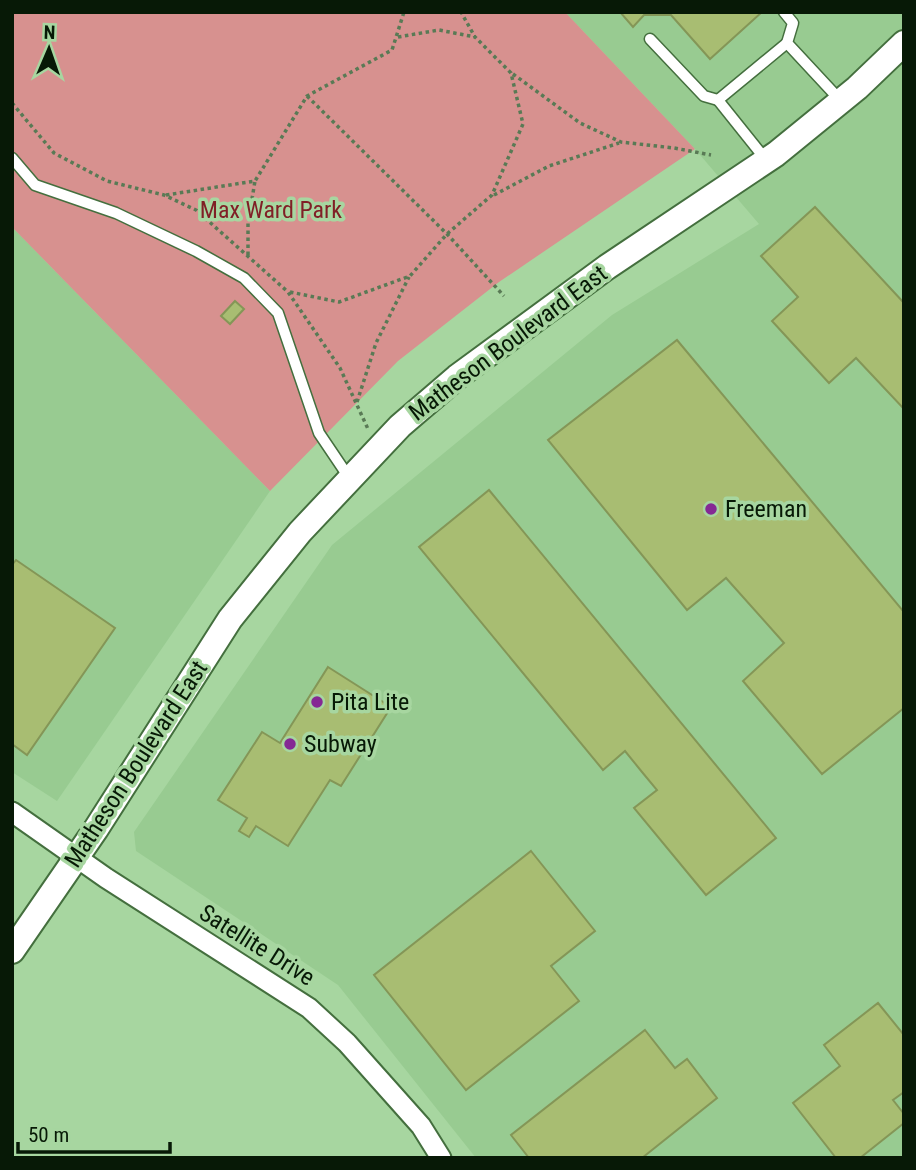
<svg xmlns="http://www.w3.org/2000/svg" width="916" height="1170" viewBox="0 0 916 1170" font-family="'Roboto Condensed',sans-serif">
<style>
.built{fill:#98cb91}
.green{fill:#d7918f}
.building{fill:#a8bd72;stroke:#849657;stroke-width:2}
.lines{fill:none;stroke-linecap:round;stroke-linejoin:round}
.service-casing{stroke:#446f3e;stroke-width:13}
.minor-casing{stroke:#446f3e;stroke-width:23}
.tertiary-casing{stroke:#446f3e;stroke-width:28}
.path{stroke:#597a55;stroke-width:3.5;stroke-dasharray:3.5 3.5;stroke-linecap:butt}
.service{stroke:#fff;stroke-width:10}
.minor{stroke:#fff;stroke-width:19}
.tertiary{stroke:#fff;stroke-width:24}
.poi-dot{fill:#852994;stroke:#a7d6a0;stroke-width:2.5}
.labels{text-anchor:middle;stroke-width:7;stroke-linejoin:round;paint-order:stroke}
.park-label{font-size:24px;fill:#801f26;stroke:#a7d6a0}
.street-label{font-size:24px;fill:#071906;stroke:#a7d6a0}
.poi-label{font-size:24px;fill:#071906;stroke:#a7d6a0;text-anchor:start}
</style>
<rect width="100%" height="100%" fill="#a7d6a0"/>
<!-- built -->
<g class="built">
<polygon points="565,12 904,12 904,1158 476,1158 338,985 136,851 134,832 332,545 612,315 759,224 695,149"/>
<polygon points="12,227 270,491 57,801 12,772"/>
</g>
<!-- green -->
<polygon class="green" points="12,12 565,12 695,149 499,282 398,361 270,491 12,227"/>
<!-- building -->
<g class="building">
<polygon points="620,12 762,12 710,59 671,15 644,15 633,27"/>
<polygon points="815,207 904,303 904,409 856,358 829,383 772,321 798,297 761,256"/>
<polygon points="235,301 244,309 230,324 221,316"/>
<polygon points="677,340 904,612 904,708 822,774 743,681 784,643 726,578 687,610 548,440"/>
<polygon points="489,490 776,838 706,895 634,808 657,790 642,772 625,751 603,770 419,547"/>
<polygon points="16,560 115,628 27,755 12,744 12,565"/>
<polygon points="328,667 391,707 341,786 330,780 288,846 256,826 249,837 239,831 247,818 218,800 262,732 280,743"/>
<polygon points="531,851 595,931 551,966 579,1001 466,1090 374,975"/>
<polygon points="878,1003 904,1035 904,1092 893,1100 904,1114 904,1123 860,1158 836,1158 793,1103 840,1066 824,1045"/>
<polygon points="645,1030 675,1068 687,1059 717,1098 642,1158 529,1158 511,1135"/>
</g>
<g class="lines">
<!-- service casing -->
<g class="service-casing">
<g id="service">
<polyline points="784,12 793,23 787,43 840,100"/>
<polyline points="650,39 704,96 718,100 787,43"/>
<polyline points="718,100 766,160"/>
<polyline points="12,158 35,185 116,213 196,251 244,278 278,313 319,433 350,479"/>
</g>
</g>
<!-- minor casing -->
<g class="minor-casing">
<polyline id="minor" points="12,812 106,878 309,1008 347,1043 421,1126 441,1158"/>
</g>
<!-- tertiary casing -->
<g class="tertiary-casing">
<polyline id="tertiary" points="12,951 96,829 230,619 300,532 400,426 457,377 607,267 776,154 857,88 904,43"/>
</g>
<!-- path -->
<g class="path">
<polyline points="398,37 439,30 475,37"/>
<polyline points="513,74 580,123 621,142 674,148 711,155"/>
<polyline points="307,96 447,234 504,296"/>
<polyline points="12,103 54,153 107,181 164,195 196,210 288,292 340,368 368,429"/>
<polyline points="166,195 255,181 307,96 392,50 404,12"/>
<polyline points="494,195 549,166 619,143"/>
<polyline points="248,255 248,223 255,181"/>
<polyline points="290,292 339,302 410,276 447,234 492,195 523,124 511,73 475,37 461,12"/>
<polyline points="357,402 376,343 409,277"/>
</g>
<!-- service -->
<use href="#service" class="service"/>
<!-- minor -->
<use href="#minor" class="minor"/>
<!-- tertiary -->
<use href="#tertiary" class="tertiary"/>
</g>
<!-- markers -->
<g class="poi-dot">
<circle cx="711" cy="509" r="7"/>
<circle cx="317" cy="702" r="7"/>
<circle cx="290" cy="744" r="7"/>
</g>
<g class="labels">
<!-- park labels -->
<g class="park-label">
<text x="271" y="218">Max Ward Park</text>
</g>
<!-- street labels -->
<g class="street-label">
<text transform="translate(508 343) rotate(-37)" y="8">Matheson Boulevard East</text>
<text transform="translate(136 764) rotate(-57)" y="8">Matheson Boulevard East</text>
<text transform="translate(257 945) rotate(32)" y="8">Satellite Drive</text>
</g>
<!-- poi labels -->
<g class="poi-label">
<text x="725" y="517">Freeman</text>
<text x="331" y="710">Pita Lite</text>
<text x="304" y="752">Subway</text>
</g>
</g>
<!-- border -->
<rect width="916" height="1170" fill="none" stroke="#071906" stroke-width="28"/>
<!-- north arrow -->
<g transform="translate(49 49) rotate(2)" stroke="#a7d6a0" stroke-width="5" paint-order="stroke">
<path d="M0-5L12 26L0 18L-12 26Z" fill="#071906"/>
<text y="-10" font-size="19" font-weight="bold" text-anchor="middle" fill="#071906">N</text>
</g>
<!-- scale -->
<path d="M18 1142v10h152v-10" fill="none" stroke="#071906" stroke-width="3.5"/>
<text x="28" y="1142" font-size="21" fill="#071906" stroke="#a7d6a0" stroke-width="5" paint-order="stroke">50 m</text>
</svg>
